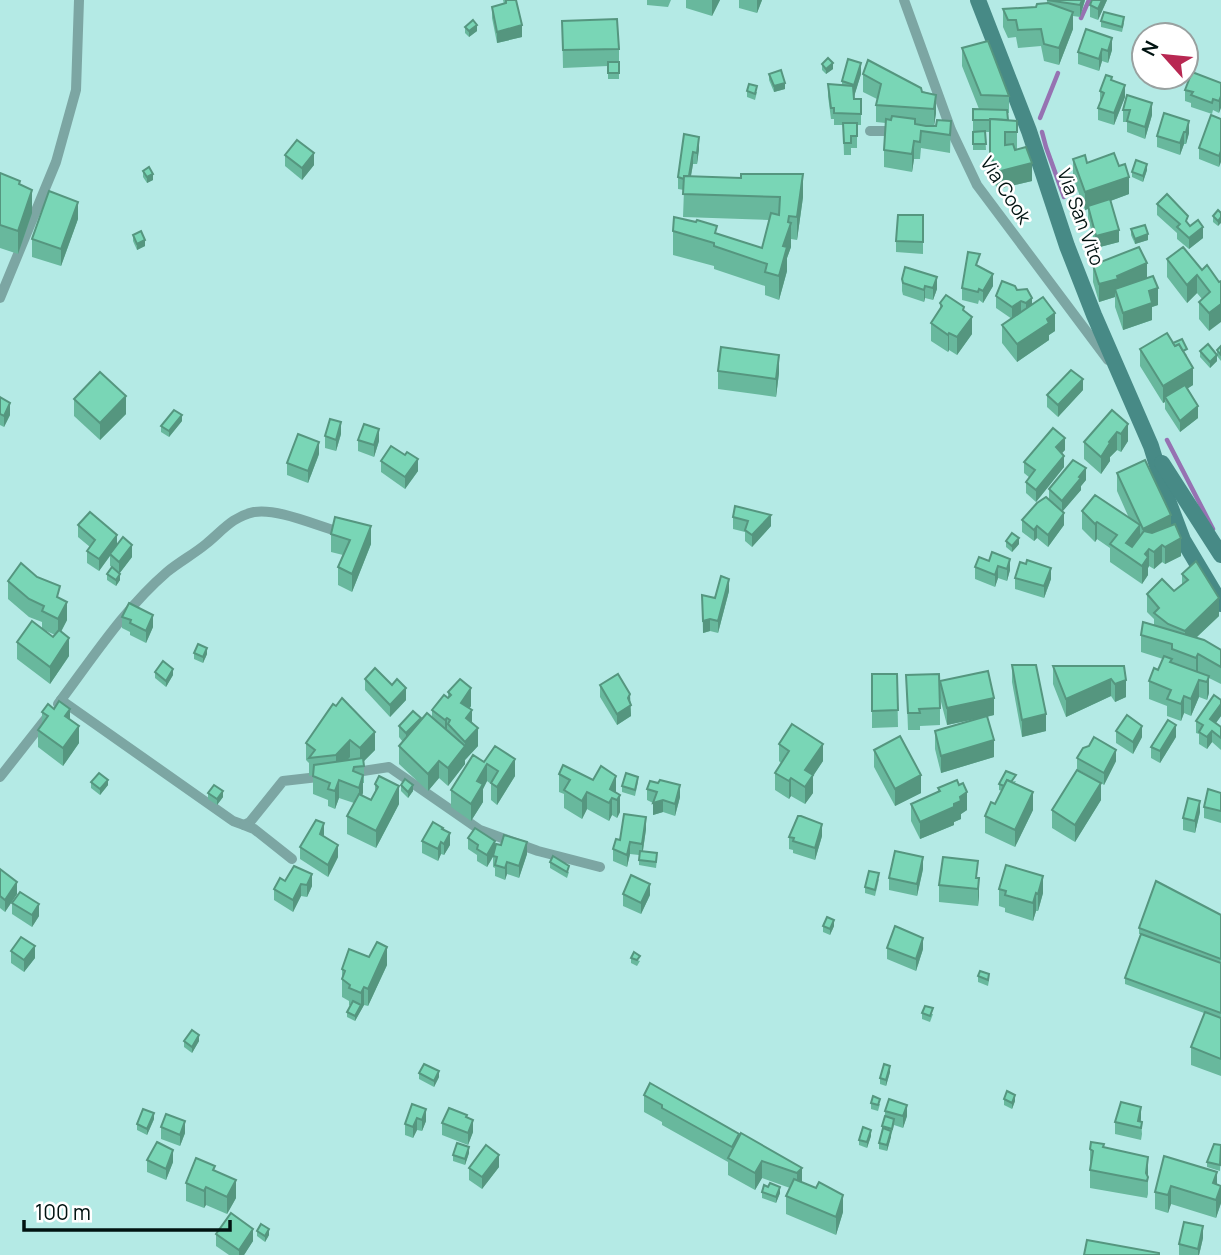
<svg xmlns="http://www.w3.org/2000/svg" width="1221" height="1255" viewBox="0 0 1221 1255" font-family="Manrope,sans-serif">
<style>
.lines{fill:none;stroke-linecap:round;stroke-linejoin:round}
.stream{stroke:#9672b2;stroke-width:4.5}
.street{stroke:#7ca6a3;stroke-width:10}
.secondary{stroke:#478a86;stroke-width:16}
.wall{fill:#68b89d}
.shaded-wall{fill:#55967f}
.building{fill:#79d6b6;stroke:#55967f;stroke-width:2}
.labels{text-anchor:middle;stroke-width:5;stroke-linejoin:round;paint-order:stroke}
.street-label{font-size:19px;fill:#011311;stroke:#fff}
</style>
<rect width="100%" height="100%" fill="#b4eae5"/>
<g class="lines">
<!-- stream -->
<g class="stream">
<polyline points="1081,18 1089,0"/>
<polyline points="1040,118 1058,73"/>
<polyline points="1042,132 1046,147 1064,197"/>
<polyline points="1167,440 1213,529"/>
</g>
<!-- street -->
<g class="street">
<polyline points="904,0 951,130 977,185 1108,360"/>
<polyline points="870,131 898,131"/>
<polyline points="0,298 56,162 76,90 79,0"/>
<polyline points="61,700 233,821 244,825 250,822 283,781 327,776"/>
<path d="M58,704c34,-45 66,-95 109,-132 12,-10 27,-18 39,-28 15,-12 27,-28 48,-32 23,-4 61,13 83,19"/>
<polyline points="350,773 389,767 480,830 538,851 600,867"/>
<polyline points="0,777 48,716"/>
<polyline points="244,825 254,829 292,859"/>
</g>
<!-- secondary -->
<g class="secondary">
<polyline points="978,0 1029,131 1067,246 1094,315 1151,446 1166,495 1183,540 1221,604"/>
<polyline points="1162,463 1221,555"/>
</g>
</g>
<!-- wall -->
<g class="wall">
<polygon points="503,0 516,0 522,37 497,43 492,18 492,7 504,4"/>
<polygon points="647,0 671,0 668,7 647,5"/>
<polygon points="686,0 720,0 712,16 686,8"/>
<polygon points="739,0 762,0 757,13 739,8"/>
<polygon points="1047,0 1085,0 1080,17 1073,16 1073,29 1059,65 1044,61 1041,46 1018,48 1016,37 1008,38 1003,27 1003,9 1036,7 1047,3"/>
<polygon points="1107,0 1098,20 1090,17 1090,5"/>
<polygon points="562,21 619,49 619,79 608,79 608,66 563,68"/>
<polygon points="1101,21 1124,23 1122,32 1101,27"/>
<polygon points="465,27 477,31 469,37 465,33"/>
<polygon points="1086,29 1112,50 1108,63 1102,61 1099,71 1078,64 1078,52"/>
<polygon points="962,48 1009,96 1009,113 1007,113 1008,120 1017,121 1017,149 1032,181 997,189 990,170 990,132 985,132 986,150 973,150 973,109 979,109 962,66"/>
<polygon points="822,64 833,69 826,74 822,70"/>
<polygon points="769,74 785,89 774,92 769,80"/>
<polygon points="861,74 854,96 854,99 861,99 861,125 857,125 857,148 851,148 851,155 844,155 843,125 834,125 834,119 831,119 828,96 828,84 842,85 842,81"/>
<polygon points="863,74 936,95 936,113 934,126 951,121 950,153 921,148 920,159 914,159 912,172 884,167 884,150 886,123 876,122 876,105 877,99 863,92"/>
<polygon points="1151,77 1177,77 1174,85"/>
<polygon points="1112,80 1125,97 1114,125 1098,120 1098,108 1100,103 1100,91"/>
<polygon points="1221,83 1219,113 1213,110 1212,114 1191,107 1191,103 1185,101 1185,90"/>
<polygon points="747,91 757,92 755,100 747,97"/>
<polygon points="1127,95 1152,115 1145,139 1127,132 1127,122 1123,122 1123,110"/>
<polygon points="1164,113 1189,133 1186,144 1184,144 1180,155 1157,147 1157,136"/>
<polygon points="1221,119 1219,167 1199,159 1199,148"/>
<polygon points="684,134 699,149 697,164 693,164 691,176 803,197 797,240 791,239 791,247 787,258 787,271 779,300 765,295 765,286 714,269 714,266 673,255 673,231 762,248 769,220 683,217 684,190 678,189 678,177"/>
<polygon points="285,155 314,165 302,180 285,166"/>
<polygon points="1073,159 1087,163 1129,194 1110,201 1119,242 1096,248 1088,218 1088,209 1085,210 1073,177"/>
<polygon points="1147,170 1143,182 1132,177 1132,172"/>
<polygon points="143,171 153,180 147,183 143,177"/>
<polygon points="0,173 20,185 32,213 18,254 0,248"/>
<polygon points="1157,204 1188,224 1203,238 1189,249 1177,239 1177,233 1157,215"/>
<polygon points="1221,213 1218,226 1213,222 1213,216"/>
<polygon points="923,215 923,254 896,252 896,241"/>
<polygon points="78,219 61,266 32,257 32,239"/>
<polygon points="1131,229 1148,240 1135,244 1131,235"/>
<polygon points="133,235 145,246 137,250 133,241"/>
<polygon points="1167,259 1202,270 1219,282 1209,331 1199,319 1199,302 1202,299 1197,293 1187,303 1167,277"/>
<polygon points="1093,265 1147,278 1158,305 1152,307 1152,320 1123,330 1115,307 1115,297 1099,302 1093,282"/>
<polygon points="979,267 993,286 983,303 979,300 978,304 962,300 962,288"/>
<polygon points="902,279 937,289 933,300 925,298 924,302 903,295 902,291"/>
<polygon points="1017,290 1055,331 1049,335 1049,340 1017,362 1002,343 1002,325 1012,319 996,308 996,296"/>
<polygon points="940,303 964,311 972,334 957,355 949,350 948,352 931,341 931,323 940,309"/>
<polygon points="1173,343 1187,355 1186,356 1193,385 1187,389 1198,418 1180,432 1165,409 1165,402 1163,403 1140,366 1140,349"/>
<polygon points="1221,346 1221,361 1217,356 1217,361 1210,368 1200,357 1200,351 1217,355 1217,350"/>
<polygon points="718,371 779,373 776,397 718,389"/>
<polygon points="1083,390 1058,417 1047,407 1047,395"/>
<polygon points="0,397 10,415 4,427 0,425"/>
<polygon points="74,399 126,414 100,440 74,416"/>
<polygon points="1112,410 1128,441 1121,452 1117,450 1110,457 1110,461 1101,474 1084,459 1084,442"/>
<polygon points="182,421 169,437 161,432 161,426"/>
<polygon points="341,434 336,451 325,448 325,436"/>
<polygon points="358,440 379,441 374,457 358,451"/>
<polygon points="1065,450 1062,453 1064,467 1036,502 1026,493 1026,482 1030,478 1024,473 1024,462"/>
<polygon points="319,454 308,483 287,475 287,463"/>
<polygon points="381,461 418,471 405,489 381,472"/>
<polygon points="1117,473 1171,526 1181,556 1165,564 1162,562 1154,569 1149,566 1148,568 1148,575 1142,584 1110,562 1110,548 1097,539 1095,542 1082,529 1082,511 1129,518 1117,491"/>
<polygon points="1086,480 1081,486 1081,490 1062,512 1064,525 1048,547 1037,538 1034,541 1022,532 1022,520 1049,500 1049,489"/>
<polygon points="733,517 771,526 752,547 745,541 745,532 733,529"/>
<polygon points="78,525 117,545 132,557 119,574 120,580 116,586 107,580 107,574 112,567 110,566 110,556 99,571 87,563 87,551 90,547 78,537"/>
<polygon points="331,534 371,544 352,592 338,585 338,567 343,555 331,552"/>
<polygon points="1006,541 1019,544 1012,552 1006,547"/>
<polygon points="979,557 1010,570 1007,581 998,578 995,587 975,579 975,567"/>
<polygon points="1182,574 1219,616 1196,638 1221,650 1221,684 1209,678 1209,693 1207,700 1199,697 1191,716 1184,713 1181,721 1167,716 1167,706 1149,699 1149,681 1158,670 1163,659 1141,652 1141,635 1154,625 1154,619 1147,612 1147,594 1174,591 1182,584"/>
<polygon points="1015,578 1051,579 1044,598 1015,589"/>
<polygon points="8,581 60,599 67,620 61,632 69,656 50,684 17,659 17,642 53,637 55,635 42,629 42,622 29,617 8,599"/>
<polygon points="729,591 718,633 710,631 703,633 702,595 715,598"/>
<polygon points="122,617 153,627 146,643 130,635 130,632 122,628"/>
<polygon points="194,653 207,654 203,663 194,659"/>
<polygon points="1012,665 1046,731 1022,737 1012,682"/>
<polygon points="1053,666 1124,666 1126,697 1115,702 1111,696 1066,717 1053,684"/>
<polygon points="155,672 173,675 166,687 155,678"/>
<polygon points="872,674 897,674 898,727 872,728"/>
<polygon points="906,675 940,708 940,725 920,726 920,730 908,730"/>
<polygon points="365,679 406,700 390,717 365,690"/>
<polygon points="940,681 994,715 987,717 994,757 941,773 935,749 935,731 975,719 947,725 940,698"/>
<polygon points="600,685 630,702 631,716 617,725 600,697"/>
<polygon points="448,692 471,706 469,709 472,723 478,746 465,760 465,759 465,764 448,786 439,778 428,791 399,764 399,746 403,742 399,737 399,726 432,718 432,710 448,698"/>
<polygon points="1221,700 1221,716 1216,723 1221,727 1221,750 1212,742 1207,749 1199,744 1199,734 1196,733 1196,721"/>
<polygon points="333,704 375,750 364,761 364,783 363,783 362,796 371,800 375,792 375,784 399,804 376,848 347,834 347,816 354,803 339,798 335,809 328,806 328,800 313,794 313,775 309,776 309,763 306,760 306,743"/>
<polygon points="42,712 70,719 79,743 63,766 38,747 38,730 42,724"/>
<polygon points="1116,731 1142,737 1133,754 1116,743"/>
<polygon points="1176,737 1160,763 1151,758 1151,747"/>
<polygon points="779,744 823,761 813,776 813,793 805,804 791,796 789,799 775,790 775,773 781,763 779,761"/>
<polygon points="874,750 921,793 895,806 874,767"/>
<polygon points="1077,758 1116,761 1104,785 1101,783 1101,800 1075,842 1052,828 1052,810 1101,783 1077,769"/>
<polygon points="484,762 515,776 497,805 491,800 491,784 487,781 483,789 483,802 471,821 451,807 451,790"/>
<polygon points="559,774 616,793 620,812 617,818 612,815 609,821 587,809 582,819 564,808 564,794 559,792"/>
<polygon points="1016,781 1014,784 1033,810 1015,847 985,833 985,816 995,804 1002,791 999,790 999,784"/>
<polygon points="91,782 108,785 100,795 91,788"/>
<polygon points="638,782 635,796 622,792 622,786"/>
<polygon points="401,785 413,791 408,798 401,791"/>
<polygon points="959,785 967,810 961,814 961,819 954,822 954,825 920,839 911,821 911,804 938,792 938,788"/>
<polygon points="647,789 680,797 675,816 663,812 653,815 653,803 647,800"/>
<polygon points="208,793 223,797 217,805 208,799"/>
<polygon points="1221,793 1221,823 1204,818 1204,807"/>
<polygon points="1200,812 1195,833 1183,830 1183,818"/>
<polygon points="646,829 643,851 657,859 656,868 639,865 639,855 630,854 627,867 613,861 613,849 620,840"/>
<polygon points="443,830 450,845 444,855 441,854 438,861 422,853 422,841"/>
<polygon points="323,836 338,857 328,877 300,859 300,847"/>
<polygon points="822,836 815,860 793,853 793,850 789,849 789,837"/>
<polygon points="468,838 495,849 527,854 519,878 507,874 505,880 495,876 495,868 493,867 493,857 487,867 477,861 477,855 468,849"/>
<polygon points="550,862 569,872 567,878 550,868"/>
<polygon points="0,869 17,894 5,912 0,908"/>
<polygon points="923,869 917,896 889,890 889,878"/>
<polygon points="978,878 979,896 978,906 939,902 939,885"/>
<polygon points="879,879 875,896 865,893 865,887"/>
<polygon points="285,881 312,886 307,897 301,896 293,912 274,900 274,889"/>
<polygon points="999,889 1043,893 1038,911 1036,911 1033,921 1005,912 1005,908 999,906"/>
<polygon points="623,894 650,895 641,914 623,906"/>
<polygon points="12,903 39,916 32,927 12,914"/>
<polygon points="1221,915 1221,1076 1191,1065 1191,1047 1204,1013 1125,984 1125,978 1141,934 1139,934 1139,928"/>
<polygon points="823,926 834,926 830,935 823,932"/>
<polygon points="887,948 923,949 916,971 887,959"/>
<polygon points="11,951 35,958 24,972 11,963"/>
<polygon points="631,958 640,961 637,966 631,963"/>
<polygon points="387,965 368,1006 364,1005 355,1021 347,1017 347,1012 350,1006 349,1005 349,1001 342,997 342,969"/>
<polygon points="978,976 989,980 988,986 978,982"/>
<polygon points="922,1013 933,1014 930,1022 922,1019"/>
<polygon points="184,1041 199,1041 192,1053 184,1047"/>
<polygon points="890,1072 886,1086 880,1084 880,1078"/>
<polygon points="419,1073 439,1077 434,1087 419,1079"/>
<polygon points="644,1095 802,1168 802,1182 843,1212 836,1235 786,1214 786,1196 790,1188 762,1178 755,1190 728,1175 728,1162 662,1125 662,1122 644,1112"/>
<polygon points="1004,1099 1015,1101 1012,1109 1004,1105"/>
<polygon points="871,1103 880,1104 878,1111 871,1109"/>
<polygon points="412,1104 426,1121 422,1131 417,1130 413,1138 405,1135 405,1124"/>
<polygon points="885,1111 907,1116 903,1128 894,1125 887,1151 879,1149 879,1143 882,1132 882,1126 885,1116"/>
<polygon points="467,1117 473,1132 468,1145 442,1135 442,1123"/>
<polygon points="1141,1118 1141,1122 1142,1134 1141,1140 1115,1134 1115,1122"/>
<polygon points="154,1119 147,1135 137,1130 137,1124"/>
<polygon points="161,1127 185,1133 180,1146 161,1139"/>
<polygon points="871,1136 867,1148 859,1145 859,1140"/>
<polygon points="1221,1145 1220,1171 1207,1167 1207,1162"/>
<polygon points="1104,1147 1148,1176 1148,1194 1147,1198 1090,1188 1090,1149"/>
<polygon points="469,1153 465,1165 453,1161 453,1155"/>
<polygon points="1164,1156 1217,1184 1221,1203 1216,1218 1171,1204 1168,1213 1155,1209 1155,1192"/>
<polygon points="147,1160 173,1162 166,1180 147,1172"/>
<polygon points="499,1167 482,1189 469,1180 469,1168"/>
<polygon points="215,1171 236,1198 227,1214 206,1205 204,1208 186,1201 186,1183"/>
<polygon points="762,1192 780,1193 776,1203 762,1198"/>
<polygon points="257,1231 269,1235 265,1242 257,1236"/>
<polygon points="216,1234 253,1241 244,1255 229,1255 216,1246"/>
<polygon points="1203,1238 1199,1255 1179,1255 1179,1244"/>
</g>
<!-- shaded-wall -->
<g class="shaded-wall">
<polygon points="712,0 720,0 712,16"/>
<polygon points="757,0 762,0 757,13"/>
<polygon points="1082,0 1085,0 1080,17 1080,5"/>
<polygon points="1102,0 1107,0 1098,20 1098,9"/>
<polygon points="1073,12 1073,29 1059,65 1059,48"/>
<polygon points="477,25 477,31 469,37 469,31"/>
<polygon points="522,25 522,37 497,43 497,32"/>
<polygon points="1112,38 1112,50 1108,63 1108,51"/>
<polygon points="1102,49 1102,61 1099,71 1099,59"/>
<polygon points="833,63 833,69 826,74 826,69"/>
<polygon points="861,63 861,74 854,97 854,85"/>
<polygon points="785,83 785,89 774,92 774,86"/>
<polygon points="1125,85 1125,97 1114,125 1114,113"/>
<polygon points="936,95 936,113 934,126 934,109"/>
<polygon points="1221,96 1221,108 1219,113 1219,101"/>
<polygon points="1152,103 1152,115 1145,139 1145,127"/>
<polygon points="1189,121 1189,133 1186,144 1186,132"/>
<polygon points="1184,132 1184,144 1180,155 1180,143"/>
<polygon points="699,137 699,149 697,164 697,153"/>
<polygon points="914,141 914,159 912,172 912,154"/>
<polygon points="1221,151 1221,162 1219,167 1219,156"/>
<polygon points="693,152 693,164 688,192 688,180"/>
<polygon points="314,153 314,165 302,180 302,168"/>
<polygon points="1032,163 1032,181 997,189 997,172"/>
<polygon points="1147,164 1147,170 1143,182 1143,176"/>
<polygon points="153,174 153,180 147,183 147,177"/>
<polygon points="803,174 803,197 797,240 797,217"/>
<polygon points="1129,177 1129,194 1089,209 1088,206 1088,209 1085,210 1085,192"/>
<polygon points="32,190 32,213 18,254 18,231"/>
<polygon points="78,202 78,219 61,266 61,249"/>
<polygon points="789,216 789,228 791,223 791,247 787,258 787,271 779,300 779,276"/>
<polygon points="1221,217 1221,223 1218,226 1218,221"/>
<polygon points="1203,227 1203,238 1189,249 1189,238"/>
<polygon points="1119,230 1119,242 1096,248 1096,236"/>
<polygon points="1148,234 1148,240 1135,244 1135,239"/>
<polygon points="145,240 145,246 137,250 137,244"/>
<polygon points="1147,263 1147,280 1115,289 1115,297 1099,302 1099,284"/>
<polygon points="993,274 993,286 983,303 983,291"/>
<polygon points="1197,275 1197,293 1187,303 1187,285"/>
<polygon points="937,277 937,289 933,300 933,288"/>
<polygon points="925,286 925,298 924,302 924,290"/>
<polygon points="1158,288 1158,305 1152,307 1152,320 1123,330 1123,313 1149,291"/>
<polygon points="1032,298 1032,309 1026,315 1026,303"/>
<polygon points="1021,301 1021,313 1012,319 1012,307"/>
<polygon points="1221,304 1221,322 1209,331 1209,313"/>
<polygon points="1055,313 1055,331 1049,335 1049,340 1017,362 1017,344"/>
<polygon points="972,317 972,334 957,355 957,337"/>
<polygon points="949,333 949,350 948,352 948,335"/>
<polygon points="779,355 779,373 776,397 776,379"/>
<polygon points="1217,355 1217,361 1210,368 1210,362"/>
<polygon points="1193,368 1193,385 1167,401 1165,397 1165,402 1163,403 1163,386"/>
<polygon points="1083,379 1083,390 1058,417 1058,405"/>
<polygon points="126,396 126,414 100,440 100,423"/>
<polygon points="10,403 10,415 4,427 4,416"/>
<polygon points="1198,406 1198,418 1180,432 1180,421"/>
<polygon points="182,415 182,421 169,437 169,431"/>
<polygon points="341,422 341,434 336,451 336,440"/>
<polygon points="1128,424 1128,441 1121,452 1121,434"/>
<polygon points="379,429 379,441 374,457 374,445"/>
<polygon points="1117,432 1117,450 1110,457 1110,461 1101,474 1101,457 1109,442"/>
<polygon points="1065,438 1065,450 1056,459 1056,447"/>
<polygon points="319,442 319,454 308,483 308,471"/>
<polygon points="1064,456 1064,467 1036,502 1036,490"/>
<polygon points="418,459 418,471 405,489 405,477"/>
<polygon points="1086,468 1086,480 1081,486 1081,490 1062,512 1062,501"/>
<polygon points="1064,513 1064,525 1048,547 1048,535"/>
<polygon points="771,515 771,526 752,547 752,535"/>
<polygon points="1171,515 1171,532 1143,547 1143,529"/>
<polygon points="1097,522 1097,539 1095,542 1095,524"/>
<polygon points="1140,525 1140,542 1129,557 1126,543"/>
<polygon points="371,526 371,544 352,592 352,574"/>
<polygon points="1037,526 1037,538 1034,541 1034,530"/>
<polygon points="117,535 117,546 99,571 99,559"/>
<polygon points="1019,538 1019,544 1012,552 1012,546"/>
<polygon points="1181,538 1181,556 1165,564 1165,547"/>
<polygon points="132,545 132,557 119,574 119,562"/>
<polygon points="1162,545 1162,562 1154,569 1154,552"/>
<polygon points="1149,549 1149,566 1148,568 1148,575 1142,584 1142,566 1145,554"/>
<polygon points="1010,559 1010,570 1007,581 1007,569"/>
<polygon points="998,566 998,578 995,587 995,575"/>
<polygon points="1051,568 1051,579 1044,598 1044,586"/>
<polygon points="120,574 120,580 116,586 116,580"/>
<polygon points="729,579 729,591 718,633 718,621"/>
<polygon points="1219,598 1219,616 1185,648 1185,631"/>
<polygon points="67,602 67,620 58,637 58,619"/>
<polygon points="153,615 153,627 146,643 146,631"/>
<polygon points="710,619 710,631 703,633 703,621"/>
<polygon points="69,638 69,656 50,684 50,667"/>
<polygon points="207,648 207,654 203,663 203,657"/>
<polygon points="1198,654 1198,672 1196,675 1196,658"/>
<polygon points="173,669 173,675 166,687 166,681"/>
<polygon points="1209,676 1209,693 1207,700 1207,682"/>
<polygon points="1111,679 1111,696 1066,717 1066,699"/>
<polygon points="1126,680 1126,697 1115,702 1115,684"/>
<polygon points="1199,680 1199,697 1191,716 1191,699"/>
<polygon points="406,688 406,700 390,717 390,705"/>
<polygon points="471,688 471,706 461,720 461,703"/>
<polygon points="630,694 631,716 617,725 617,714"/>
<polygon points="1184,696 1184,713 1181,721 1181,704"/>
<polygon points="994,698 994,715 947,725 947,708"/>
<polygon points="1221,704 1221,716 1210,731 1210,719"/>
<polygon points="70,709 70,726 65,716"/>
<polygon points="472,710 472,728 466,718"/>
<polygon points="1046,714 1046,731 1022,737 1022,720"/>
<polygon points="421,718 421,729 406,745 406,733"/>
<polygon points="447,718 447,735 445,738 445,720"/>
<polygon points="1176,725 1176,737 1160,763 1160,751"/>
<polygon points="79,726 79,743 63,766 63,748"/>
<polygon points="1142,726 1142,737 1133,754 1133,742"/>
<polygon points="478,728 478,746 465,760 465,742"/>
<polygon points="1212,731 1212,742 1207,749 1207,737"/>
<polygon points="375,732 375,750 360,765 360,748"/>
<polygon points="350,740 350,757 336,773 336,755"/>
<polygon points="994,740 994,757 941,773 941,756"/>
<polygon points="823,744 823,761 813,776 813,793 805,804 805,770"/>
<polygon points="465,746 465,764 448,786 448,768"/>
<polygon points="1116,750 1116,761 1104,785 1104,773"/>
<polygon points="515,759 515,776 497,805 497,787"/>
<polygon points="439,761 439,778 428,791 428,774"/>
<polygon points="487,764 487,781 483,789 483,802 471,821 471,804 477,781"/>
<polygon points="363,775 363,793 359,805 359,788"/>
<polygon points="921,775 921,793 895,806 895,789"/>
<polygon points="616,776 616,793 612,798 612,815 609,821 610,789"/>
<polygon points="791,778 791,796 789,799 789,781"/>
<polygon points="108,780 108,785 100,795 100,789"/>
<polygon points="339,780 339,798 335,809 335,791"/>
<polygon points="1101,783 1101,800 1075,842 1075,825"/>
<polygon points="413,785 413,791 408,798 408,792"/>
<polygon points="680,785 680,797 675,816 675,804"/>
<polygon points="399,786 399,804 376,848 376,831"/>
<polygon points="223,791 223,797 217,805 217,799"/>
<polygon points="587,792 587,809 582,819 582,801"/>
<polygon points="967,792 967,810 961,814 961,819 954,822 954,825 920,839 920,822 954,804 960,797"/>
<polygon points="1033,792 1033,810 1015,847 1015,830"/>
<polygon points="620,795 620,812 617,818 617,800"/>
<polygon points="663,800 663,812 653,815 653,803"/>
<polygon points="1200,801 1200,812 1195,833 1195,821"/>
<polygon points="646,817 646,829 642,856 642,844"/>
<polygon points="324,823 324,835 320,845 320,834"/>
<polygon points="822,824 822,836 815,860 815,848"/>
<polygon points="450,833 450,845 444,855 444,844"/>
<polygon points="495,841 495,853 487,867 487,855"/>
<polygon points="441,842 441,854 438,861 438,849"/>
<polygon points="527,842 527,854 519,878 519,866"/>
<polygon points="630,842 630,854 627,867 627,855"/>
<polygon points="338,845 338,857 328,877 328,865"/>
<polygon points="923,857 923,869 917,896 917,884"/>
<polygon points="507,862 507,874 505,880 505,868"/>
<polygon points="312,874 312,886 307,897 307,885"/>
<polygon points="1043,876 1043,893 1038,911 1038,894"/>
<polygon points="979,878 979,896 978,906 978,889"/>
<polygon points="17,882 17,894 5,912 5,900"/>
<polygon points="301,884 301,896 293,912 293,900"/>
<polygon points="650,884 650,895 641,914 641,903"/>
<polygon points="1036,893 1036,911 1033,921 1033,903"/>
<polygon points="39,904 39,916 32,927 32,915"/>
<polygon points="834,920 834,926 830,935 830,929"/>
<polygon points="923,938 923,949 916,971 916,959"/>
<polygon points="35,946 35,958 24,972 24,960"/>
<polygon points="387,947 387,965 368,1006 368,989"/>
<polygon points="364,987 364,1005 355,1021 355,1016 361,1005 361,993"/>
<polygon points="199,1035 199,1041 192,1053 192,1047"/>
<polygon points="890,1066 890,1072 886,1086 886,1080"/>
<polygon points="439,1071 439,1077 434,1087 434,1081"/>
<polygon points="1015,1095 1015,1101 1012,1109 1012,1103"/>
<polygon points="907,1105 907,1116 903,1128 903,1116"/>
<polygon points="1141,1107 1141,1118 1139,1128 1138,1121"/>
<polygon points="426,1109 426,1121 422,1131 422,1120"/>
<polygon points="154,1113 154,1119 147,1135 147,1129"/>
<polygon points="417,1118 417,1130 413,1138 413,1127"/>
<polygon points="473,1120 473,1132 468,1145 468,1133"/>
<polygon points="185,1121 185,1133 180,1146 180,1135"/>
<polygon points="871,1130 871,1136 867,1148 867,1142"/>
<polygon points="891,1131 891,1137 887,1151 887,1145"/>
<polygon points="469,1147 469,1153 465,1165 465,1159"/>
<polygon points="173,1150 173,1162 166,1180 166,1169"/>
<polygon points="499,1155 499,1167 482,1189 482,1177"/>
<polygon points="1148,1157 1148,1174 1147,1180 1146,1173"/>
<polygon points="762,1161 762,1178 755,1190 755,1173"/>
<polygon points="802,1168 802,1186 797,1191 797,1173"/>
<polygon points="1217,1172 1217,1189 1213,1201 1213,1183"/>
<polygon points="236,1180 236,1198 227,1214 227,1197"/>
<polygon points="1171,1186 1171,1204 1168,1213 1168,1195"/>
<polygon points="1221,1186 1221,1203 1216,1218 1216,1200"/>
<polygon points="206,1187 206,1205 204,1208 204,1191"/>
<polygon points="780,1187 780,1193 776,1203 776,1197"/>
<polygon points="843,1195 843,1212 836,1235 836,1217"/>
<polygon points="1203,1226 1203,1238 1199,1255 1198,1255 1198,1249"/>
<polygon points="253,1229 253,1241 244,1255 239,1255 239,1250"/>
<polygon points="269,1229 269,1235 265,1242 265,1236"/>
</g>
<!-- building -->
<g class="building">
<polygon points="506,0 516,0 522,25 497,32 492,7 506,3"/>
<polygon points="1047,0 1082,0 1080,5"/>
<polygon points="1092,0 1102,0 1098,9 1090,5"/>
<polygon points="1048,3 1073,12 1059,48 1044,44 1041,29 1018,30 1016,20 1008,20 1003,9 1036,7 1037,4"/>
<polygon points="1104,12 1124,17 1122,27 1101,21"/>
<polygon points="617,19 619,49 563,50 562,21"/>
<polygon points="473,20 477,25 469,31 465,27"/>
<polygon points="1086,29 1112,38 1108,51 1102,49 1099,59 1078,52"/>
<polygon points="988,41 1009,96 981,95 962,48"/>
<polygon points="828,58 833,63 826,69 822,64"/>
<polygon points="848,59 861,63 854,85 842,81"/>
<polygon points="868,60 921,88 922,92 936,95 934,109 876,105 881,84 863,74"/>
<rect x="608" y="62" width="11" height="11"/>
<polygon points="781,70 785,83 774,86 769,74"/>
<polygon points="1192,72 1221,83 1221,96 1219,101 1213,99 1212,103 1191,95 1193,92 1185,90"/>
<polygon points="1106,75 1112,77 1111,80 1125,85 1114,113 1098,108 1104,93 1100,91"/>
<polygon points="749,84 757,86 755,94 747,91"/>
<polygon points="828,84 853,86 854,99 861,99 861,114 834,113 834,108 831,108"/>
<polygon points="1127,95 1152,103 1145,127 1127,121 1130,110 1123,110"/>
<polygon points="973,109 1007,110 1008,120 990,119 990,120 973,120"/>
<polygon points="1164,113 1189,121 1186,132 1184,132 1180,143 1157,136"/>
<polygon points="1211,115 1221,119 1221,151 1219,156 1199,148"/>
<polygon points="892,116 915,119 915,124 926,126 936,126 937,120 951,121 950,135 921,131 920,142 914,141 912,154 884,150 886,119 891,120"/>
<polygon points="990,119 1017,121 1017,132 1005,132 1005,145 1013,144 1015,150 1026,147 1032,163 997,172 990,152"/>
<polygon points="843,123 857,123 857,136 851,136 851,143 844,143"/>
<polygon points="985,131 986,144 973,144 973,132"/>
<polygon points="684,134 699,137 697,153 693,152 689,176 684,176 684,179 678,177"/>
<polygon points="297,140 314,153 302,168 285,155"/>
<polygon points="1114,153 1119,166 1125,164 1129,177 1085,192 1073,159 1085,155 1087,163"/>
<polygon points="1136,160 1147,164 1143,176 1132,172"/>
<polygon points="149,167 153,174 147,177 143,171"/>
<polygon points="0,173 20,181 19,184 32,190 18,231 0,225"/>
<polygon points="741,174 803,174 797,217 789,216 788,222 791,223 783,246 787,247 779,276 765,272 767,264 714,246 714,243 673,231 674,217 696,222 697,220 717,226 715,233 762,248 771,213 779,215 780,197 683,194 684,176 741,178"/>
<polygon points="49,191 78,202 61,249 32,239"/>
<polygon points="1167,194 1188,216 1186,221 1190,226 1198,220 1203,227 1189,238 1177,227 1180,224 1157,204"/>
<polygon points="1110,199 1119,230 1096,236 1088,206"/>
<polygon points="1218,210 1221,213 1221,217 1218,221 1213,216"/>
<polygon points="898,215 923,215 923,242 896,241"/>
<polygon points="1145,225 1148,234 1135,239 1131,229"/>
<polygon points="141,231 145,240 137,244 133,235"/>
<polygon points="1139,247 1147,263 1117,276 1118,279 1099,284 1093,265"/>
<polygon points="1183,247 1202,270 1207,265 1219,282 1221,281 1221,304 1209,313 1199,302 1210,292 1197,275 1187,285 1167,259"/>
<polygon points="968,252 980,254 976,265 993,274 983,291 979,289 978,292 962,288"/>
<polygon points="905,267 937,277 933,288 925,286 924,290 903,283 902,279"/>
<polygon points="1153,276 1158,288 1149,291 1152,303 1123,313 1115,289"/>
<polygon points="1002,281 1015,286 1017,290 1027,289 1032,298 1026,303 1021,301 1012,307 996,296"/>
<polygon points="946,295 964,307 963,310 972,317 957,337 949,333 948,335 931,323 942,306 940,303"/>
<polygon points="1043,297 1055,313 1047,319 1049,323 1017,344 1002,325"/>
<polygon points="1167,333 1175,346 1179,344 1193,368 1163,386 1140,349"/>
<polygon points="1182,339 1187,349 1183,351 1179,344 1175,346 1173,343"/>
<polygon points="1208,344 1217,355 1210,362 1200,351"/>
<polygon points="1221,346 1221,355 1217,350"/>
<polygon points="721,347 779,355 776,379 718,371"/>
<polygon points="1071,370 1083,379 1058,405 1047,395"/>
<polygon points="100,372 126,396 100,423 74,399"/>
<polygon points="1185,385 1198,406 1180,421 1165,397"/>
<polygon points="0,397 10,403 4,416 0,414"/>
<polygon points="174,410 182,415 169,431 161,426"/>
<polygon points="1112,410 1128,424 1121,434 1117,432 1109,442 1110,443 1101,457 1084,442"/>
<polygon points="330,419 341,422 336,440 325,436"/>
<polygon points="364,424 379,429 374,445 358,440"/>
<polygon points="1053,428 1065,438 1056,447 1064,456 1036,490 1026,482 1035,470 1024,462"/>
<polygon points="298,434 319,442 308,471 287,463"/>
<polygon points="391,446 405,455 407,452 418,459 405,477 381,461"/>
<polygon points="1073,460 1086,468 1079,477 1081,478 1062,501 1049,489"/>
<polygon points="1145,460 1171,515 1143,529 1117,473"/>
<polygon points="1095,495 1140,525 1126,543 1132,547 1144,531 1152,533 1175,524 1181,538 1165,547 1162,545 1154,552 1149,549 1145,554 1148,557 1142,566 1110,544 1117,535 1097,522 1095,524 1082,511"/>
<polygon points="1046,497 1064,513 1048,535 1037,526 1034,530 1022,520 1037,503"/>
<polygon points="735,506 771,515 752,535 745,530 748,521 733,517"/>
<polygon points="90,512 117,535 99,559 87,551 95,540 78,525"/>
<polygon points="335,517 371,526 352,574 338,567 350,540 331,534"/>
<polygon points="1012,533 1019,538 1012,546 1006,541"/>
<polygon points="123,537 132,545 119,562 110,554"/>
<polygon points="992,552 1010,559 1007,569 998,566 995,575 975,567 979,557 989,561"/>
<polygon points="1027,560 1051,568 1044,586 1015,578 1020,562 1026,564"/>
<polygon points="1196,561 1219,598 1185,631 1168,624 1154,613 1159,608 1147,594 1162,579 1174,591 1188,580 1182,574"/>
<polygon points="21,563 37,577 60,586 57,597 67,602 58,619 42,611 44,606 29,599 8,581"/>
<polygon points="112,567 120,574 116,580 107,574"/>
<polygon points="721,576 729,579 718,621 710,619 703,621 702,595 715,598"/>
<polygon points="129,603 153,615 146,631 130,623 131,620 122,617"/>
<polygon points="32,621 53,637 59,630 69,638 50,667 17,642"/>
<polygon points="1143,622 1204,640 1221,650 1221,667 1198,654 1196,658 1172,649 1172,644 1141,635"/>
<polygon points="198,644 207,648 203,657 194,653"/>
<polygon points="1164,656 1172,659 1170,662 1209,676 1207,682 1199,680 1191,699 1184,696 1181,704 1167,699 1171,690 1149,681 1154,668 1158,670"/>
<polygon points="163,661 173,669 166,681 155,672"/>
<polygon points="1012,665 1036,665 1046,714 1022,720"/>
<polygon points="1053,666 1124,666 1126,680 1115,684 1111,679 1066,699"/>
<polygon points="375,668 392,685 397,679 406,688 390,705 365,679"/>
<polygon points="988,671 994,698 947,708 940,681"/>
<polygon points="618,674 630,694 628,698 631,705 617,714 600,685"/>
<polygon points="872,674 897,674 898,710 872,711"/>
<polygon points="939,674 940,708 919,709 920,713 908,713 906,675"/>
<polygon points="460,679 471,688 461,703 472,710 466,718 478,728 465,742 448,724 450,720 447,718 445,720 432,710 444,695 448,698 451,695 448,692"/>
<polygon points="1214,695 1221,700 1221,704 1210,719 1221,727 1221,738 1212,731 1207,737 1199,732 1203,725 1196,721"/>
<polygon points="342,698 375,732 360,748 350,740 336,755 309,758 315,750 306,743 333,704 336,706"/>
<polygon points="59,701 70,709 65,716 79,726 63,748 38,730 48,716 42,712 48,704 54,709"/>
<polygon points="413,711 421,718 406,733 399,726"/>
<polygon points="427,713 465,746 448,768 439,761 428,774 399,746"/>
<polygon points="1127,715 1142,726 1133,742 1116,731"/>
<polygon points="987,716 994,740 941,756 935,731"/>
<polygon points="1168,720 1176,725 1160,751 1151,747"/>
<polygon points="792,724 823,744 805,770 813,775 805,787 791,778 789,781 775,773 789,751 779,744"/>
<polygon points="900,736 921,775 895,789 874,750"/>
<polygon points="1094,737 1116,750 1104,773 1077,758 1083,748 1089,746"/>
<polygon points="495,746 515,759 497,787 491,783 498,771 487,764 477,781 483,784 471,804 451,790 473,755 484,762"/>
<polygon points="363,758 364,766 354,767 353,771 363,775 359,788 339,780 335,791 328,789 330,783 313,776 314,765"/>
<polygon points="563,765 593,780 601,766 616,776 610,789 620,795 617,800 612,798 609,803 587,792 582,801 564,790 570,780 559,774"/>
<polygon points="1077,770 1101,783 1075,825 1052,810"/>
<polygon points="1006,771 1016,775 1011,782 1007,780 1004,786 999,784"/>
<polygon points="99,773 108,780 100,789 91,782"/>
<polygon points="626,773 638,777 635,790 622,786"/>
<polygon points="379,776 399,786 376,831 347,816 359,794 371,800 378,787 375,784"/>
<polygon points="405,779 413,785 408,792 401,785"/>
<polygon points="660,780 680,785 675,804 663,800 653,803 657,792 647,789 650,781 658,783"/>
<polygon points="957,780 959,785 963,783 967,792 960,797 961,801 954,804 954,807 920,822 911,804 940,791 938,788"/>
<polygon points="1007,780 1033,792 1015,830 985,816 991,802 995,804"/>
<polygon points="214,785 223,791 217,799 208,793"/>
<polygon points="1208,789 1221,793 1221,811 1204,807"/>
<polygon points="1188,798 1200,801 1195,821 1183,818"/>
<polygon points="624,814 646,817 642,844 630,842 627,855 613,849 616,839 620,840"/>
<polygon points="798,816 801,816 822,824 815,848 793,841 794,838 789,837"/>
<polygon points="316,820 324,823 320,834 338,845 328,865 300,847"/>
<polygon points="433,822 443,828 442,829 450,833 444,844 441,842 438,849 422,841"/>
<polygon points="475,828 495,841 487,855 477,849 478,845 468,838"/>
<polygon points="504,835 527,842 519,866 507,862 505,868 495,865 497,857 493,856 496,844 501,845"/>
<polygon points="640,851 657,853 656,862 639,860"/>
<polygon points="895,851 923,857 917,884 889,878"/>
<polygon points="553,856 569,866 567,872 550,862"/>
<polygon points="943,857 978,861 976,878 979,878 978,889 939,885"/>
<polygon points="1006,865 1043,876 1038,894 1036,893 1033,903 1005,895 1006,891 999,889"/>
<polygon points="294,866 312,874 307,885 301,884 293,900 274,889 280,878 285,881"/>
<polygon points="0,869 17,882 5,900 0,896"/>
<polygon points="869,871 879,873 875,890 865,887"/>
<polygon points="631,875 650,884 641,903 623,894"/>
<polygon points="1156,881 1221,915 1221,959 1139,928"/>
<polygon points="20,892 39,904 32,915 12,903"/>
<polygon points="827,917 834,920 830,929 823,926"/>
<polygon points="895,926 923,938 916,959 887,948"/>
<polygon points="1141,934 1221,963 1221,1013 1125,978"/>
<polygon points="21,937 35,946 24,960 11,951"/>
<polygon points="377,942 387,947 368,989 364,987 361,993 349,988 350,985 342,979 345,971 342,969 349,949 369,957"/>
<polygon points="634,952 640,956 637,960 631,958"/>
<polygon points="980,971 989,974 988,980 978,976"/>
<polygon points="353,1001 361,1005 355,1016 347,1012"/>
<polygon points="925,1006 933,1008 930,1016 922,1013"/>
<polygon points="1205,1012 1221,1018 1221,1059 1191,1047"/>
<polygon points="192,1030 199,1035 192,1047 184,1041"/>
<polygon points="424,1064 439,1071 434,1081 419,1073"/>
<polygon points="884,1064 890,1066 886,1080 880,1078"/>
<polygon points="650,1083 739,1134 732,1147 662,1108 662,1105 644,1095"/>
<polygon points="1007,1091 1015,1095 1012,1103 1004,1099"/>
<polygon points="873,1096 880,1099 878,1105 871,1103"/>
<polygon points="889,1099 907,1105 903,1116 885,1111"/>
<polygon points="1121,1102 1141,1107 1138,1121 1142,1122 1141,1128 1115,1122"/>
<polygon points="412,1104 426,1109 422,1120 417,1118 413,1127 405,1124"/>
<polygon points="449,1108 467,1115 466,1117 473,1120 468,1133 442,1123"/>
<polygon points="143,1109 154,1113 147,1129 137,1124"/>
<polygon points="166,1114 185,1121 180,1135 161,1127"/>
<polygon points="885,1116 894,1119 892,1129 882,1126"/>
<polygon points="863,1127 871,1130 867,1142 859,1140"/>
<polygon points="883,1128 891,1131 887,1145 879,1143"/>
<polygon points="741,1133 802,1168 797,1173 762,1161 755,1173 728,1158"/>
<polygon points="157,1142 173,1150 166,1169 147,1160"/>
<polygon points="1091,1142 1104,1144 1103,1147 1148,1157 1146,1173 1148,1177 1147,1181 1090,1170 1093,1151 1090,1149"/>
<polygon points="457,1143 469,1147 465,1159 453,1155"/>
<polygon points="1214,1144 1221,1145 1220,1165 1207,1162"/>
<polygon points="486,1145 499,1155 482,1177 469,1168"/>
<polygon points="1164,1156 1217,1172 1213,1183 1221,1186 1216,1200 1171,1186 1168,1195 1155,1192"/>
<polygon points="196,1158 215,1166 213,1170 236,1180 227,1197 206,1187 204,1191 186,1183"/>
<polygon points="794,1179 816,1188 819,1182 843,1195 836,1217 786,1196"/>
<polygon points="770,1183 780,1187 776,1197 762,1192 764,1185 768,1187"/>
<polygon points="231,1213 253,1229 239,1250 216,1234"/>
<polygon points="1184,1222 1203,1226 1198,1249 1179,1244"/>
<polygon points="261,1224 269,1229 265,1236 257,1231"/>
<polygon points="1087,1240 1159,1253 1159,1255 1084,1255"/>
</g>
<g class="labels">
<!-- street labels -->
<g class="street-label">
<text transform="translate(1006 190) rotate(57)" y="7">Via Cook</text>
<text transform="translate(1081 217) rotate(70)" y="7">Via San Vito</text>
</g>
</g>
<!-- north arrow -->
<g transform="translate(1165 56) rotate(297)"><circle r="33" fill="#ffffff" stroke="#99a1a0" stroke-width="2"/>
<path d="M0-5L12 26L0 18L-12 26Z" fill="#b82852"/>
<text y="-10" font-size="19" font-weight="bold" text-anchor="middle" fill="#011311">N</text>
</g>
<!-- scale -->
<path d="M24 1220v10h206v-10" fill="none" stroke="#011311" stroke-width="3.5"/>
<text x="35" y="1220" font-size="21" fill="#011311" stroke="#ffffff" stroke-width="5" paint-order="stroke">100 m</text>
</svg>
